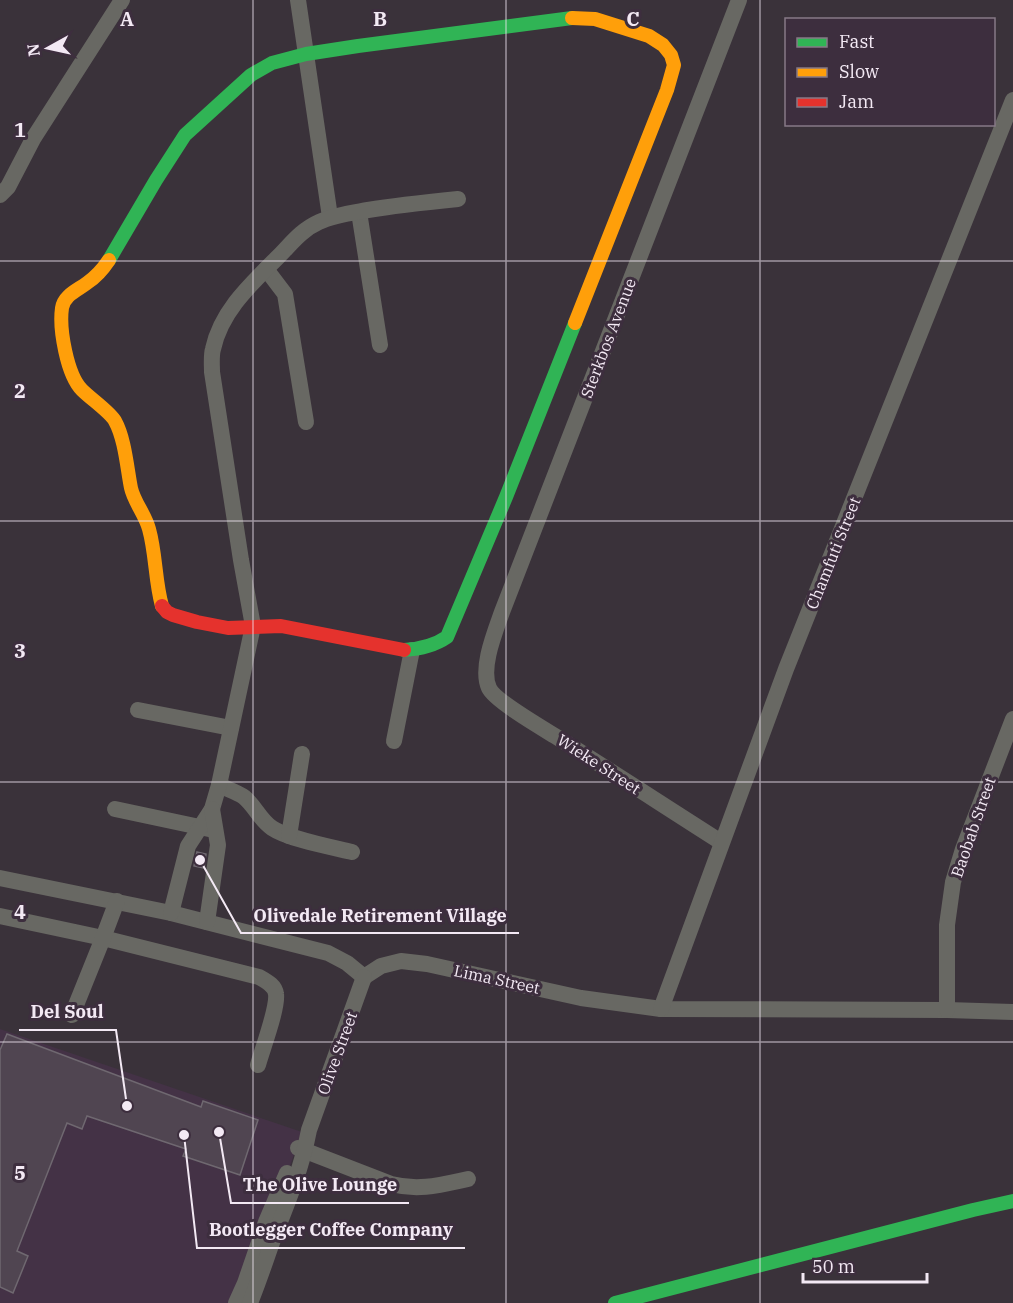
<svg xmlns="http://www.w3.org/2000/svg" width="1013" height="1303" viewBox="0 0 1013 1303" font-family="'IBM Plex Serif',serif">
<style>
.built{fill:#443246}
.building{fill:#504551;stroke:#6f6870;stroke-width:1.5}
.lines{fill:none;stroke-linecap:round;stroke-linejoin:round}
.street{stroke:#686863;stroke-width:16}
.fast{stroke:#30b455;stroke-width:14}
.slow{stroke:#ff9f0a;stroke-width:14}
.jam{stroke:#e5322d;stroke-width:14}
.grid{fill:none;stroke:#f3e9f4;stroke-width:1.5;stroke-opacity:0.55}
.labels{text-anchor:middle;stroke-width:6;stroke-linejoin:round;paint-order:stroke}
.street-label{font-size:16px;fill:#f3e9f4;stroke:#3d2e3e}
.grid-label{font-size:20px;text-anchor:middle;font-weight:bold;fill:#f3e9f4;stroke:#3d2e3e;stroke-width:6;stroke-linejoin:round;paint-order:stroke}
.leader{fill:none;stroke:#f3e9f4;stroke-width:2}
.callout-dot{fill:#f3e9f4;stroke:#3d2e3e;stroke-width:2}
.callout-label{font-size:18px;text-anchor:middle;font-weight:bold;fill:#f3e9f4;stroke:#3d2e3e;stroke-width:6;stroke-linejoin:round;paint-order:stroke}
</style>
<rect width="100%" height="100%" fill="#3a323a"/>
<!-- built -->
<polygon class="built" points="0,1029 302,1132 241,1303 0,1303"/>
<!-- building -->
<g class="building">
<polygon points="197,852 206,854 204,868 194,866"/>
<polygon points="7,1034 201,1107 203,1101 258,1120 240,1175 183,1156 186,1149 87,1116 82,1129 67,1123 17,1251 28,1256 13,1293 0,1287 0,1050"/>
</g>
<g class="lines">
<!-- street -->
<g class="street">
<polyline points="298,0 330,217"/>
<polyline points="0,195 8,187 33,139 122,0"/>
<polyline points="359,212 380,345"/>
<polyline points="266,269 285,294 306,422"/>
<polyline points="138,710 231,728"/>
<polyline points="394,741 412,650"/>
<path d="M219,785c8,4 18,7 25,12 11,9 16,23 28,31 16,11 59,19 80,24"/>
<polyline points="115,809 209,829"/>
<polyline points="289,836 302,754"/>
<path d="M721,842c-55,-35 -110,-71 -166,-106 -13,-8 -61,-36 -66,-48 -9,-20 6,-56 13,-76l237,-612"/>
<polyline points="0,878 171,913 328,953 347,963 364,977 381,966 401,961 427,964 581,998 661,1009 947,1010 1013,1012"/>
<path d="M171,913l17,-67 24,-37 7,-24 34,-159 -12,-66 -29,-188c0,-7 -1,-16 1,-23 8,-38 38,-65 65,-92 13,-13 23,-27 41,-35 15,-7 32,-9 49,-12 30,-5 60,-8 90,-11"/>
<path d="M0,916l103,22 156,39c7,4 16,8 17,17 2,14 -14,56 -18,71"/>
<polyline points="207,922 218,845 212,809"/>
<polyline points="661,1009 786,669 1013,100"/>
<polyline points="947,1010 947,925 953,882 963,849 1013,719"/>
<polyline points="72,1015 103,938 117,901"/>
<path d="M298,1148l93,36c28,7 49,1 77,-5"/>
<polyline points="236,1303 245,1283 266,1222 287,1173"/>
<path d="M250,1303c9,-22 16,-44 24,-66 14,-35 28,-70 35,-107l55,-153"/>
</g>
<!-- fast -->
<g class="fast">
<polyline points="109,260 156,180 185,135 251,75 272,63 306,54 358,46 572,18"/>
<path d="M404,650c16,-1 30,-4 43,-13l59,-140 69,-174"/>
<polyline points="615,1303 973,1210 1013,1201"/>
</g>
<!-- slow -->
<g class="slow">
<polyline points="572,18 595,19 649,36 663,45 671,55 674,65 667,90 575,323"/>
<path d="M109,260c-6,9 -13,17 -22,23 -9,7 -23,12 -25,25 -3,21 5,67 20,82 9,9 28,22 33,31 10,18 12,47 16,67 3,14 14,26 18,41 7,25 6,52 13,77"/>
</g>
<!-- jam -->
<polyline class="jam" points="162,606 167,612 173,615 197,622 228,628 281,626 404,650"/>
</g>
<!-- grid -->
<path class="grid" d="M253,0v1303M506,0v1303M760,0v1303M0,261h1013M0,521h1013M0,782h1013M0,1042h1013"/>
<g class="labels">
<!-- street labels -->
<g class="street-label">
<text transform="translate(608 338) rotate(-69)" y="6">Sterkbos Avenue</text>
<text transform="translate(833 553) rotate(-68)" y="6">Chamfuti Street</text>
<text transform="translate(599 764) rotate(33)" y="6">Wieke Street</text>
<text transform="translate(973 827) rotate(-71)" y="6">Baobab Street</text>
<text transform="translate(497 979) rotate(12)" y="6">Lima Street</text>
<text transform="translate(337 1053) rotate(-70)" y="6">Olive Street</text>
</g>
</g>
<g class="grid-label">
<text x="127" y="26">A</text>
<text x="380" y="26">B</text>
<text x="633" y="26">C</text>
<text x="20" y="137">1</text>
<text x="20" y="398">2</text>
<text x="20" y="658">3</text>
<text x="20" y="919">4</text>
<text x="20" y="1180">5</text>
</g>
<!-- callouts -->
<path class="leader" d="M200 860L241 933H519M127 1106L116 1030H19M219 1132L231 1203H409M184 1135L197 1248H465"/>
<g class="callout-dot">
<circle cx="200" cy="860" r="6"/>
<circle cx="127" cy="1106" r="6"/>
<circle cx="219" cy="1132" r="6"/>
<circle cx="184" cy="1135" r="6"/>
</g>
<g class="callout-label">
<text x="380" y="922">Olivedale Retirement Village</text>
<text x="67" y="1018">Del Soul</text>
<text x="320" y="1191">The Olive Lounge</text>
<text x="331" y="1236">Bootlegger Coffee Company</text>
</g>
<!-- legend -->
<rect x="785" y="18" width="210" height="108" fill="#3d2e3e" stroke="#867987" stroke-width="1.5"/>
<rect x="797" y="38" width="30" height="9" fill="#30b455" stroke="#867987" stroke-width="1.5"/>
<text x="839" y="48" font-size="18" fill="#f3e9f4">Fast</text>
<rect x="797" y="68" width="30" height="9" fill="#ff9f0a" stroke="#867987" stroke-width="1.5"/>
<text x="839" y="78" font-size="18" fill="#f3e9f4">Slow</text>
<rect x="797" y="98" width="30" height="9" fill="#e5322d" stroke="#867987" stroke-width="1.5"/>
<text x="839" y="108" font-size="18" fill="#f3e9f4">Jam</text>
<!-- north arrow -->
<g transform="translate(48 48) rotate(262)" stroke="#3d2e3e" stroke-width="4.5" paint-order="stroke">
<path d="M0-4.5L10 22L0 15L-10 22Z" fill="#f3e9f4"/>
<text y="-9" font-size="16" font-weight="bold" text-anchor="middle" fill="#f3e9f4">N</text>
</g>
<!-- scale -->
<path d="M803 1273v9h124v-9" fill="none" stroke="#f3e9f4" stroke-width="3"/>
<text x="812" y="1273" font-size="18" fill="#f3e9f4" stroke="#3d2e3e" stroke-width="4.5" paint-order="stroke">50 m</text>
</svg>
